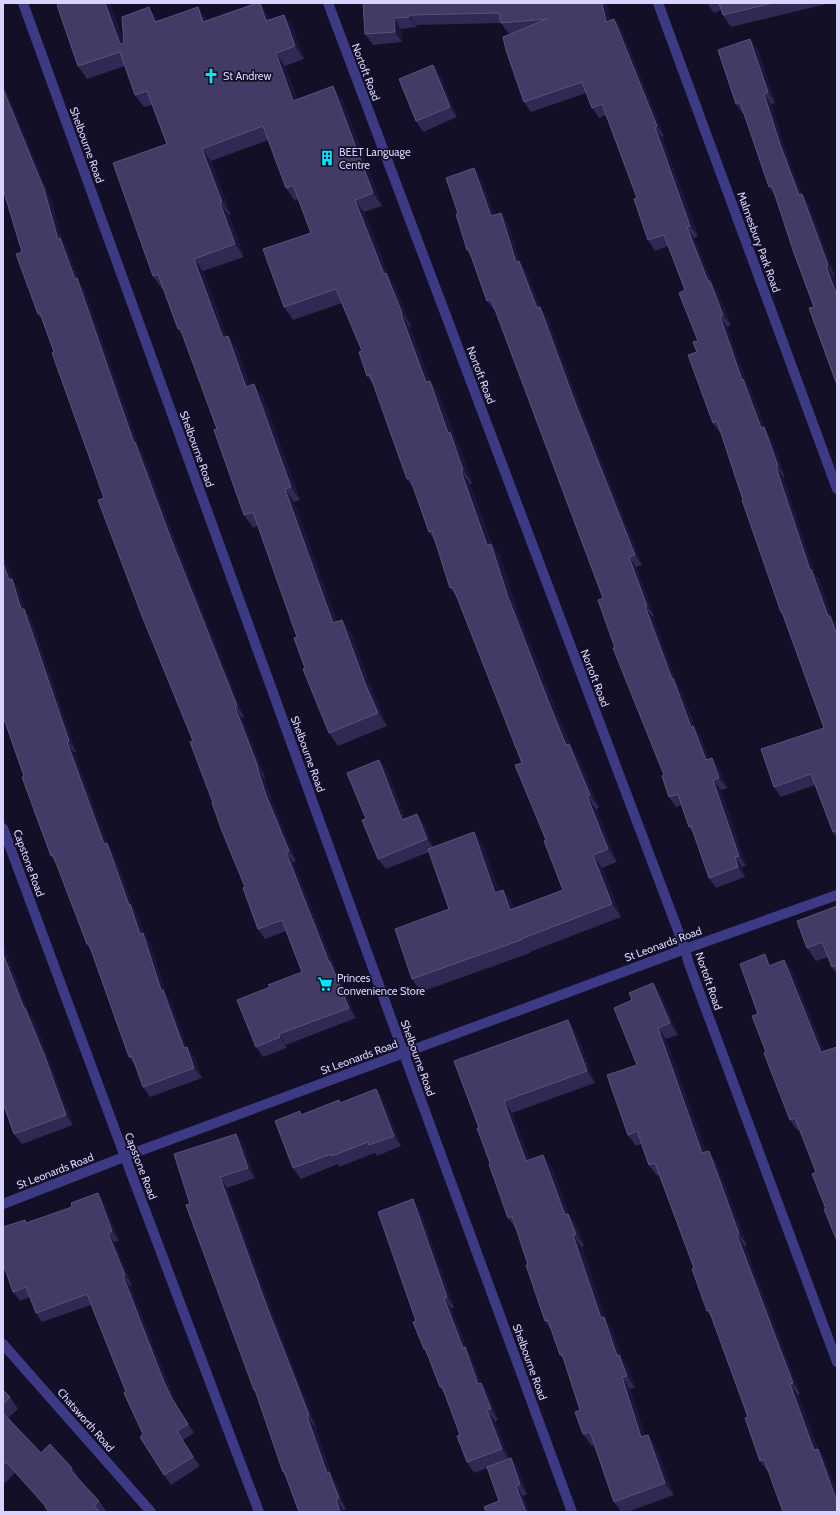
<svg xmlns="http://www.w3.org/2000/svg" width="840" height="1515" viewBox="0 0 840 1515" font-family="Cabin,sans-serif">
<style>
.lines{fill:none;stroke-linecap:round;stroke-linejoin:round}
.minor{stroke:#3d3a85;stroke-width:10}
.wall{fill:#312854}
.shaded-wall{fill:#1d163a}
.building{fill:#433a66;stroke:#5a527e}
.labels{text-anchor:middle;stroke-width:3.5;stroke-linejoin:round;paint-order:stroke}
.street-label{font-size:11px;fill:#d9d4ff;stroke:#130f26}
.poi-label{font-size:11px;fill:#d9d4ff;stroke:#130f26;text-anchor:start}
</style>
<rect width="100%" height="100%" fill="#130f26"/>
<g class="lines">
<!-- minor -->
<g class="minor">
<polyline points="23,3 404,1054 572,1512"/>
<polyline points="328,3 685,949 689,964 837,1362"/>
<polyline points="658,3 837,489"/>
<polyline points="3,828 125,1157 259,1512"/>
<polyline points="3,1204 142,1150 685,949 837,895"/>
<polyline points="3,1344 151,1512"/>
</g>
</g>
<!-- wall -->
<g class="wall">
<polygon points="62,3 110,3 124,43 158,20 207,20 207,21 268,15 270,20 284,15 293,28 304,59 285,66 297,99 342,99 382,206 364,212 389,277 395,286 411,326 410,327 430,381 439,394 456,441 459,445 472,483 470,484 492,544 500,556 517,610 558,715 571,746 578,757 599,808 596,809 617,862 602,868 621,917 530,952 530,953 421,992 412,979 449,909 429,852 386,869 378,859 366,819 379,760 387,770 405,819 424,824 433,847 483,845 499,892 503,890 512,903 514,908 563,890 546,840 522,763 458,599 450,588 435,541 429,532 413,487 407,479 374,385 367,376 362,351 342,303 293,320 284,307 311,233 298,199 295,201 286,188 268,140 211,161 231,215 229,215 244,257 203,271 226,336 237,348 250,386 263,397 300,500 294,502 337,622 342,620 351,633 374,695 387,726 338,746 329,733 305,668 297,637 258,526 253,528 244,515 217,429 184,337 178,329 163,289 162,289 153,276 167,144 152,105 144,107 135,95 125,66 87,79 78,66"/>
<polygon points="363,3 607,3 610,20 614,19 621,29 664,136 662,137 698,236 694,238 712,283 717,291 731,325 727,327 747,384 751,390 764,427 771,438 785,477 783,477 815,575 819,579 832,619 837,625 837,838 833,832 815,785 781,797 774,787 824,728 785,618 781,612 721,433 720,433 713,423 697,352 698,341 685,290 668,246 655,251 648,240 637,198 606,115 599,118 592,108 586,93 531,112 524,102 513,33 508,33 501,23 416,25 417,27 401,29 402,42 373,45 365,34"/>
<polygon points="707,3 831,3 731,27 723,15 721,10 714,13"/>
<polygon points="758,49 775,103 771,104 788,158 802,195 809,205 835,276 834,276 837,286 837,385 814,307 776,197 769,187 744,114 743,114 736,104"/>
<polygon points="440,76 457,117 423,132 416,121"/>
<polygon points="3,87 8,95 51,200 63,243 67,248 80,284 84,289 139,448 142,452 178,549 244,717 242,718 265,777 264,778 274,806 296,861 293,862 334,966 338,972 356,1018 286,1045 287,1048 263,1057 256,1047 270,987 302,972 286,931 265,939 258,929 245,887 213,803 193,741 104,498 54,352 42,320 38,314 22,252 3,189"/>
<polygon points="481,178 494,215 501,213 508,223 520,263 526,271 540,307 547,317 583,415 642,565 636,567 654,616 652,616 677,684 680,688 696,729 700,736 709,759 719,768 727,788 721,790 746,866 742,867 745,877 716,888 709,878 694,834 689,827 681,805 676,807 669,797 664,775 615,648 603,598 495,310 495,311 487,301 471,257 467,250 458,213"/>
<polygon points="3,557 7,563 13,581 19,590 26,612 31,619 76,752 74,752 107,844 114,854 134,909 138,915 144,934 150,943 167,996 170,1000 187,1048 194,1057 202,1078 150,1097 143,1087 135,1065 129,1057 91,951 87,944 57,865 51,856 3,716"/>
<polygon points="837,906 837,975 832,967 828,957 816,961 807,948"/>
<polygon points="3,944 28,1012 33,1018 52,1068 73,1125 22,1144 14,1134 3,1103"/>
<polygon points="772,965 792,970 826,1209 816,1172 800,1130 797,1130 790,1120 766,1052"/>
<polygon points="661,994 678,1035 666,1039 706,1152 716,1162 747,1245 745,1246 800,1394 798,1395 818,1449 825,1460 768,1472 760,1461 748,1417 712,1318 707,1311 694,1268 659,1175 657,1176 649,1165 641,1144 636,1146 628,1135 637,1065"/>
<polygon points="576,1032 595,1083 512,1113 530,1160 552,1167 569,1215 577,1226 584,1246 582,1247 606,1320 612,1329 623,1361 628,1367 635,1388 630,1389 645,1436 648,1435 656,1447 674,1495 627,1512 621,1512 614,1502 594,1445 592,1446 583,1434 580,1410 565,1361 560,1355 551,1330 545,1321 528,1265 517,1230 508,1218 479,1128 454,1061"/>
<polygon points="376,1089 383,1099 401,1146 377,1156 375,1153 339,1167 338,1164 301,1179 293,1168 302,1114 339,1100 340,1103"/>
<polygon points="236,1134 243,1144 255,1178 227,1188 274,1318 316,1426 315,1426 332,1477 336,1482 346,1509 343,1510 344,1512 299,1512 286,1477 283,1472 257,1393 254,1390 190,1204"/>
<polygon points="104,1203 119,1241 114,1242 132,1285 130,1286 171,1391 177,1406 194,1433 183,1440 200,1466 171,1485 164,1475 143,1434 126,1392 91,1305 42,1322 36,1313 30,1297 20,1301 13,1292 5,1270 3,1271 3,1227 25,1220 27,1223"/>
<polygon points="420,1210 454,1307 451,1308 468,1351 472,1358 481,1384 488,1393 498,1420 495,1421 509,1459 511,1458 518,1468 527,1494 523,1496 529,1512 486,1512 499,1501 487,1468 474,1473 467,1462 460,1435 446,1396 440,1387 428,1355 424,1349 416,1321"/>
<polygon points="3,1390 10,1397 18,1409 8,1418 41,1453 72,1468 80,1480 99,1501 107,1512 48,1512 45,1507 15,1473 5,1483 3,1481"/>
</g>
<!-- shaded-wall -->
<g class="shaded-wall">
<polygon points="105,3 110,3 129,57 120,44"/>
<polygon points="260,3 268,15 275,34 266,21"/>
<polygon points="602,3 607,3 613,32 606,22"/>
<polygon points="149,7 158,20 155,22"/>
<polygon points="198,7 207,20 212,35 203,22"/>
<polygon points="284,15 293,28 304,59 295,46"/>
<polygon points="409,15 416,25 417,27 409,17"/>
<polygon points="394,18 401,29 402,42 395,32"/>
<polygon points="614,19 621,29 664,136 657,126"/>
<polygon points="750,39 758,49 775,103 768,92"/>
<polygon points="276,53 285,66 302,114 293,101"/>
<polygon points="433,65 440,76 457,117 450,107"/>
<polygon points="333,86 342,99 382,206 373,193"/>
<polygon points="3,87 8,95 51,200 63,243 67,248 80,284 84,289 139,448 142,452 178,549 244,717 237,706 171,539 134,443 58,239 3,89"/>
<polygon points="764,94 771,104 788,158 802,195 809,205 835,276 828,265 799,195 781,147"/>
<polygon points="655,127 662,137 698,236 690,226"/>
<polygon points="202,149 211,161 231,215 222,202"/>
<polygon points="474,168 481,178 498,226 491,216"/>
<polygon points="355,200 364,212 389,277 395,286 411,326 402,313 384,274"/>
<polygon points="220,203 229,215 244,257 235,244"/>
<polygon points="501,213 508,223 520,263 526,271 542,313 540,307 547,317 583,415 642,565 635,555 537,308 516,262"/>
<polygon points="687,227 694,238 712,283 717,291 731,325 723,315 708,281"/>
<polygon points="194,259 203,271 232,350 223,338"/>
<polygon points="826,266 834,276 837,286 837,296"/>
<polygon points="401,314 410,327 435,395 426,382"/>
<polygon points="720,316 727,327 747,384 751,390 768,439 761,428 742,380"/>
<polygon points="228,336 237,348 255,400 246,387"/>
<polygon points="430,381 439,394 456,441 459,445 472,483 463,470 448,433"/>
<polygon points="254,384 263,397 300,500 291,487"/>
<polygon points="764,427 771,438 785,477 778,466"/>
<polygon points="776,467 783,477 815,575 819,579 832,619 837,625 837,635 828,616 810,570"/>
<polygon points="461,471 470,484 492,544 500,556 517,610 558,715 571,746 578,757 599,808 590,795 566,745 487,545"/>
<polygon points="285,489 294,502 342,636 333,623"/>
<polygon points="3,557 7,563 13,581 19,590 26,612 31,619 76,752 69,741 21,609 9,580 3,563"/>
<polygon points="629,557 636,567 654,616 647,606"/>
<polygon points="645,606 652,616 677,684 680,688 696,729 700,736 713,770 706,760 691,727 672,679"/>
<polygon points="342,620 351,633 374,695 387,726 378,713 365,683"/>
<polygon points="235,707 242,718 265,777 258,767"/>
<polygon points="67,742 74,752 107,844 114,854 134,909 138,915 144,934 150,943 167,996 170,1000 187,1048 194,1057 202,1078 194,1068 184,1048 129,905 104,844"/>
<polygon points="712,758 719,768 727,788 719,778"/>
<polygon points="379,760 387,770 409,831 402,820"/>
<polygon points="257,767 264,778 274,806 296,861 289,851 266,795"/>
<polygon points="713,780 721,790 746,866 739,856"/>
<polygon points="587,796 596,809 617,862 608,849"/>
<polygon points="417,814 424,824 435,850 427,839"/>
<polygon points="474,832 483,845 504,906 495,893"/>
<polygon points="286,852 293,862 334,966 338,972 356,1018 349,1008 329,962"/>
<polygon points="593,855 602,868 621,917 612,904"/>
<polygon points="735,857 742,867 745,877 738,867"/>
<polygon points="503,890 512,903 519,923 510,910"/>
<polygon points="3,944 28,1012 33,1018 52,1068 73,1125 66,1115 24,1008 3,954"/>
<polygon points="765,954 772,965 769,966"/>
<polygon points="784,960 792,970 829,1063 821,1052"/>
<polygon points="653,983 661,994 678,1035 670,1023"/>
<polygon points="568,1020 576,1032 595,1083 587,1071"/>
<polygon points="658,1028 666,1039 710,1164 702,1153"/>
<polygon points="279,1034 286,1045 287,1048 280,1037"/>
<polygon points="376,1089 383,1099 401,1146 394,1136"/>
<polygon points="504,1101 512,1113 535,1173 526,1161"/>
<polygon points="236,1134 243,1144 255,1178 248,1168"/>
<polygon points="709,1151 716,1162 747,1245 739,1234"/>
<polygon points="543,1155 552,1167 569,1215 577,1226 584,1246 576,1234 565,1215"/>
<polygon points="220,1177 227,1188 274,1318 316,1426 309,1415 267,1307"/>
<polygon points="98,1193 104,1203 119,1241 112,1231"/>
<polygon points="413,1199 420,1210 454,1307 447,1297"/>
<polygon points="108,1233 114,1242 132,1285 125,1275"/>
<polygon points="573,1235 582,1247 606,1320 612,1329 623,1361 628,1367 635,1388 627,1376 601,1318"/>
<polygon points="737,1235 745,1246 800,1394 793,1383"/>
<polygon points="123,1276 130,1286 171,1391 177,1406 194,1433 171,1397 164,1382"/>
<polygon points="444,1298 451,1308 468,1351 472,1358 481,1384 488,1393 498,1420 491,1409 478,1384 463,1348"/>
<polygon points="622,1377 630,1389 650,1449 641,1437"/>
<polygon points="790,1384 798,1395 822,1461 814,1450"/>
<polygon points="487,1410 495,1421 509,1460 502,1449"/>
<polygon points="307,1416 315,1426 332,1477 336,1482 346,1509 339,1498 327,1473"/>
<polygon points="177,1431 183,1440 200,1466 193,1457"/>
<polygon points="648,1435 656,1447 674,1495 665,1483"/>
<polygon points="818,1449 825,1460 837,1492 837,1502"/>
<polygon points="511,1458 518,1468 527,1494 520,1484"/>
<polygon points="516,1486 523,1496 529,1512 526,1512"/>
<polygon points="336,1499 343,1510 344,1512 340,1512"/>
</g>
<!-- building -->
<g class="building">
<polygon points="62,3 105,3 120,44 124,43 122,17 149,7 155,22 198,7 203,22 257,3 260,3 266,21 284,15 295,46 276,53 293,101 333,86 373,193 355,200 384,274 386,273 402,313 401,314 426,382 430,381 448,433 450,432 463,470 461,471 487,545 491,544 508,597 549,703 566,745 569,744 590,795 587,796 608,849 593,855 612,904 521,939 521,940 412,979 395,929 449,909 428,849 474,832 495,893 503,890 510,910 563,890 544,841 546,840 515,765 522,763 453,587 450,588 432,531 429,532 410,478 407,479 370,375 367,376 359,352 362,351 336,289 284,307 263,249 311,233 293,185 286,188 263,126 202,149 222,202 220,203 235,244 194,259 223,338 228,336 246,387 254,384 291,487 285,489 333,623 342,620 365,683 378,713 329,733 303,669 305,668 294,638 297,637 253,512 244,515 214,430 217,429 180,328 178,329 158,274 153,276 113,163 167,144 147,91 135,95 120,52 78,66 57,5"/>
<polygon points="363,3 602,3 606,22 614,19 657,126 655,127 690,226 687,227 708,281 710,281 723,315 720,316 742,380 743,379 761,428 764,427 778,466 776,467 810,570 811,569 828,616 830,616 837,635 837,831 833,832 811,774 774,787 761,749 824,728 782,612 781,612 742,500 743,500 717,421 713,423 688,355 697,352 693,342 698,341 679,293 685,290 664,235 648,240 634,199 637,198 602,104 592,108 582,82 524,102 506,50 503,37 547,19 501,23 499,13 409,15 409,17 394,18 395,32 365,34"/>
<polygon points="719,3 773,3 723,15"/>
<polygon points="750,39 768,92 764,94 781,147 799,195 802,194 828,265 826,266 837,296 837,385 809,308 814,307 794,253 772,186 769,187 740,102 736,104 718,50"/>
<polygon points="433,65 450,107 416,121 399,79"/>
<polygon points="3,89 44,189 58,239 60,238 75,279 77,278 134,443 135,442 171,539 237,706 235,707 258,767 257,767 266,795 289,851 286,852 329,962 330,962 349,1008 279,1034 280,1037 256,1047 237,1000 270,987 268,985 302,972 282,920 258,929 243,888 245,887 222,831 212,803 213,803 190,742 193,741 142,616 98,500 104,498 52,353 54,352 40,313 38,314 16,254 22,252 3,189"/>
<polygon points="474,168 491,216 501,213 516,262 519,261 537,308 540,307 576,405 635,555 629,557 647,606 645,606 672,679 673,678 691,727 693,726 706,760 712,758 719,778 713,780 739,856 735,857 738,867 709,878 691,826 689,827 678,794 669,797 662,776 664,775 613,648 615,648 598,600 603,598 491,299 487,301 469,250 467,250 456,214 458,213 446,178"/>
<polygon points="3,563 9,580 12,579 21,609 24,609 69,741 67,742 104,844 107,843 129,905 130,904 140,934 143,933 161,990 163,990 184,1048 187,1047 194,1068 143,1087 132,1056 129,1057 89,944 87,944 53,855 51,856 22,777 24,776 3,716"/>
<polygon points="379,760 402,820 417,814 427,839 378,859 362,820 366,819 347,773"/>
<polygon points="837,906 837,965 832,967 822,942 807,948 797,921"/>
<polygon points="3,954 24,1008 25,1008 45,1057 66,1115 14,1134 3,1103"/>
<polygon points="765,954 769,966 784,960 821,1052 837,1047 837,1241 824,1209 826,1209 812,1174 816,1172 795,1118 790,1120 764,1053 766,1052 752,1016 758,1014 740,964"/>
<polygon points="653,983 670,1023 658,1028 702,1153 709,1151 720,1181 739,1234 737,1235 793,1383 790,1384 814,1450 818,1449 837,1502 837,1512 783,1512 764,1459 760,1461 745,1418 748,1417 709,1310 707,1311 692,1269 694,1268 655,1163 649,1165 637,1131 628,1135 607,1075 637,1065 614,1008 632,1000 629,993"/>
<polygon points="568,1020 587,1071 504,1101 526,1161 543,1155 565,1215 568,1214 576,1234 573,1235 601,1318 604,1317 617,1356 619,1355 627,1376 622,1377 641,1437 648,1435 665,1483 614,1502 590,1432 583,1434 575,1412 580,1410 562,1354 560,1355 548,1320 545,1321 526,1265 528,1265 512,1216 508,1218 489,1164 490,1163 477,1128 479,1128 454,1061"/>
<polygon points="376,1089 394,1136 369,1145 368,1142 332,1156 331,1154 293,1168 275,1121 300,1111 301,1115 339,1100 340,1103"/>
<polygon points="236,1134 248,1168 220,1177 267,1307 309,1415 307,1416 327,1473 329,1472 339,1498 336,1499 340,1512 299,1512 284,1471 283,1472 255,1390 254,1390 186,1205 190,1204 174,1154"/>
<polygon points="98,1193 112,1231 108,1233 125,1275 123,1276 164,1382 171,1397 188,1424 177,1431 193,1457 164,1475 140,1437 143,1434 124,1393 126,1392 87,1294 36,1313 26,1287 13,1292 3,1263 3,1227 25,1220 26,1223 72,1207 71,1203"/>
<polygon points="413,1199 447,1297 444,1298 463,1348 465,1347 478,1384 481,1383 491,1409 487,1410 502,1449 467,1462 457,1436 460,1435 442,1386 440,1387 425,1348 424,1349 413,1322 416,1321 378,1212"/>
<polygon points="3,1390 10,1397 3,1404"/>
<polygon points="3,1413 41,1453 50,1444 72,1468 70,1470 99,1501 94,1506 100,1512 49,1512 45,1507 46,1506 6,1462 3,1465"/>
<polygon points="511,1458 520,1484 516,1486 526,1512 486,1512 484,1507 499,1501 487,1467"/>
</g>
<!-- icons -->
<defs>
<g id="church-bare" transform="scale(1.2)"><path d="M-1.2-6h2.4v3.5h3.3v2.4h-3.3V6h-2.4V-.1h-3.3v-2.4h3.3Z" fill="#00e5ff" stroke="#130f26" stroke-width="2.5" paint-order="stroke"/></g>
<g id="building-bare" transform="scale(1.2)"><path d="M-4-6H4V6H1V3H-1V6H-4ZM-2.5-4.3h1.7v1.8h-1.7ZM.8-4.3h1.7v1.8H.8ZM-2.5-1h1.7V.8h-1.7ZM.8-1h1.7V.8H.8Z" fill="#00e5ff" stroke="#130f26" stroke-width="2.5" paint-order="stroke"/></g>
<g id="supermarket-bare" transform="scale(1.2)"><path d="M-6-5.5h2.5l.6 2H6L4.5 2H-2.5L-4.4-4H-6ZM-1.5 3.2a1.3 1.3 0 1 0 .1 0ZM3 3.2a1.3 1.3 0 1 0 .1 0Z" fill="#00e5ff" stroke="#130f26" stroke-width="2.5" paint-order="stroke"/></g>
</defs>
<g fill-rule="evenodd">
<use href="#church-bare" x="211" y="76"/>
<use href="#building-bare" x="327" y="158"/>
<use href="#supermarket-bare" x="325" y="984"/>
</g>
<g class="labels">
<!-- street labels -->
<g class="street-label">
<text transform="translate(366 72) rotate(69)" y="4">Nortoft Road</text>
<text transform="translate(87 145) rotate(70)" y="4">Shelbourne Road</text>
<text transform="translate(759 242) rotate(70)" y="4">Malmesbury Park Road</text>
<text transform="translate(481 375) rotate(69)" y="4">Nortoft Road</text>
<text transform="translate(197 449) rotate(70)" y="4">Shelbourne Road</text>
<text transform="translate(595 678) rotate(69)" y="4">Nortoft Road</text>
<text transform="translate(308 754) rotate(70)" y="4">Shelbourne Road</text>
<text transform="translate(29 863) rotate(70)" y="4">Capstone Road</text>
<text transform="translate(663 944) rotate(-20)" y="4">St Leonards Road</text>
<text transform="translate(709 981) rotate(71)" y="4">Nortoft Road</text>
<text transform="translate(359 1057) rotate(-20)" y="4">St Leonards Road</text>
<text transform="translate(418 1058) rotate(70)" y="4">Shelbourne Road</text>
<text transform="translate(141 1166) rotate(69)" y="4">Capstone Road</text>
<text transform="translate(55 1171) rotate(-21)" y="4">St Leonards Road</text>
<text transform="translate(530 1362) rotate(70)" y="4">Shelbourne Road</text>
<text transform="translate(86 1420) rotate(49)" y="4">Chatsworth Road</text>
</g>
<!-- poi labels -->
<g class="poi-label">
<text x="223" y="80">St Andrew</text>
<text x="339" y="156">BEET Language<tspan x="339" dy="13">Centre</tspan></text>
<text x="337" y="982">Princes<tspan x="337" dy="13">Convenience Store</tspan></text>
</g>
</g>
<!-- border -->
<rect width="840" height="1515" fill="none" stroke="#d9d4ff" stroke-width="8"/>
</svg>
